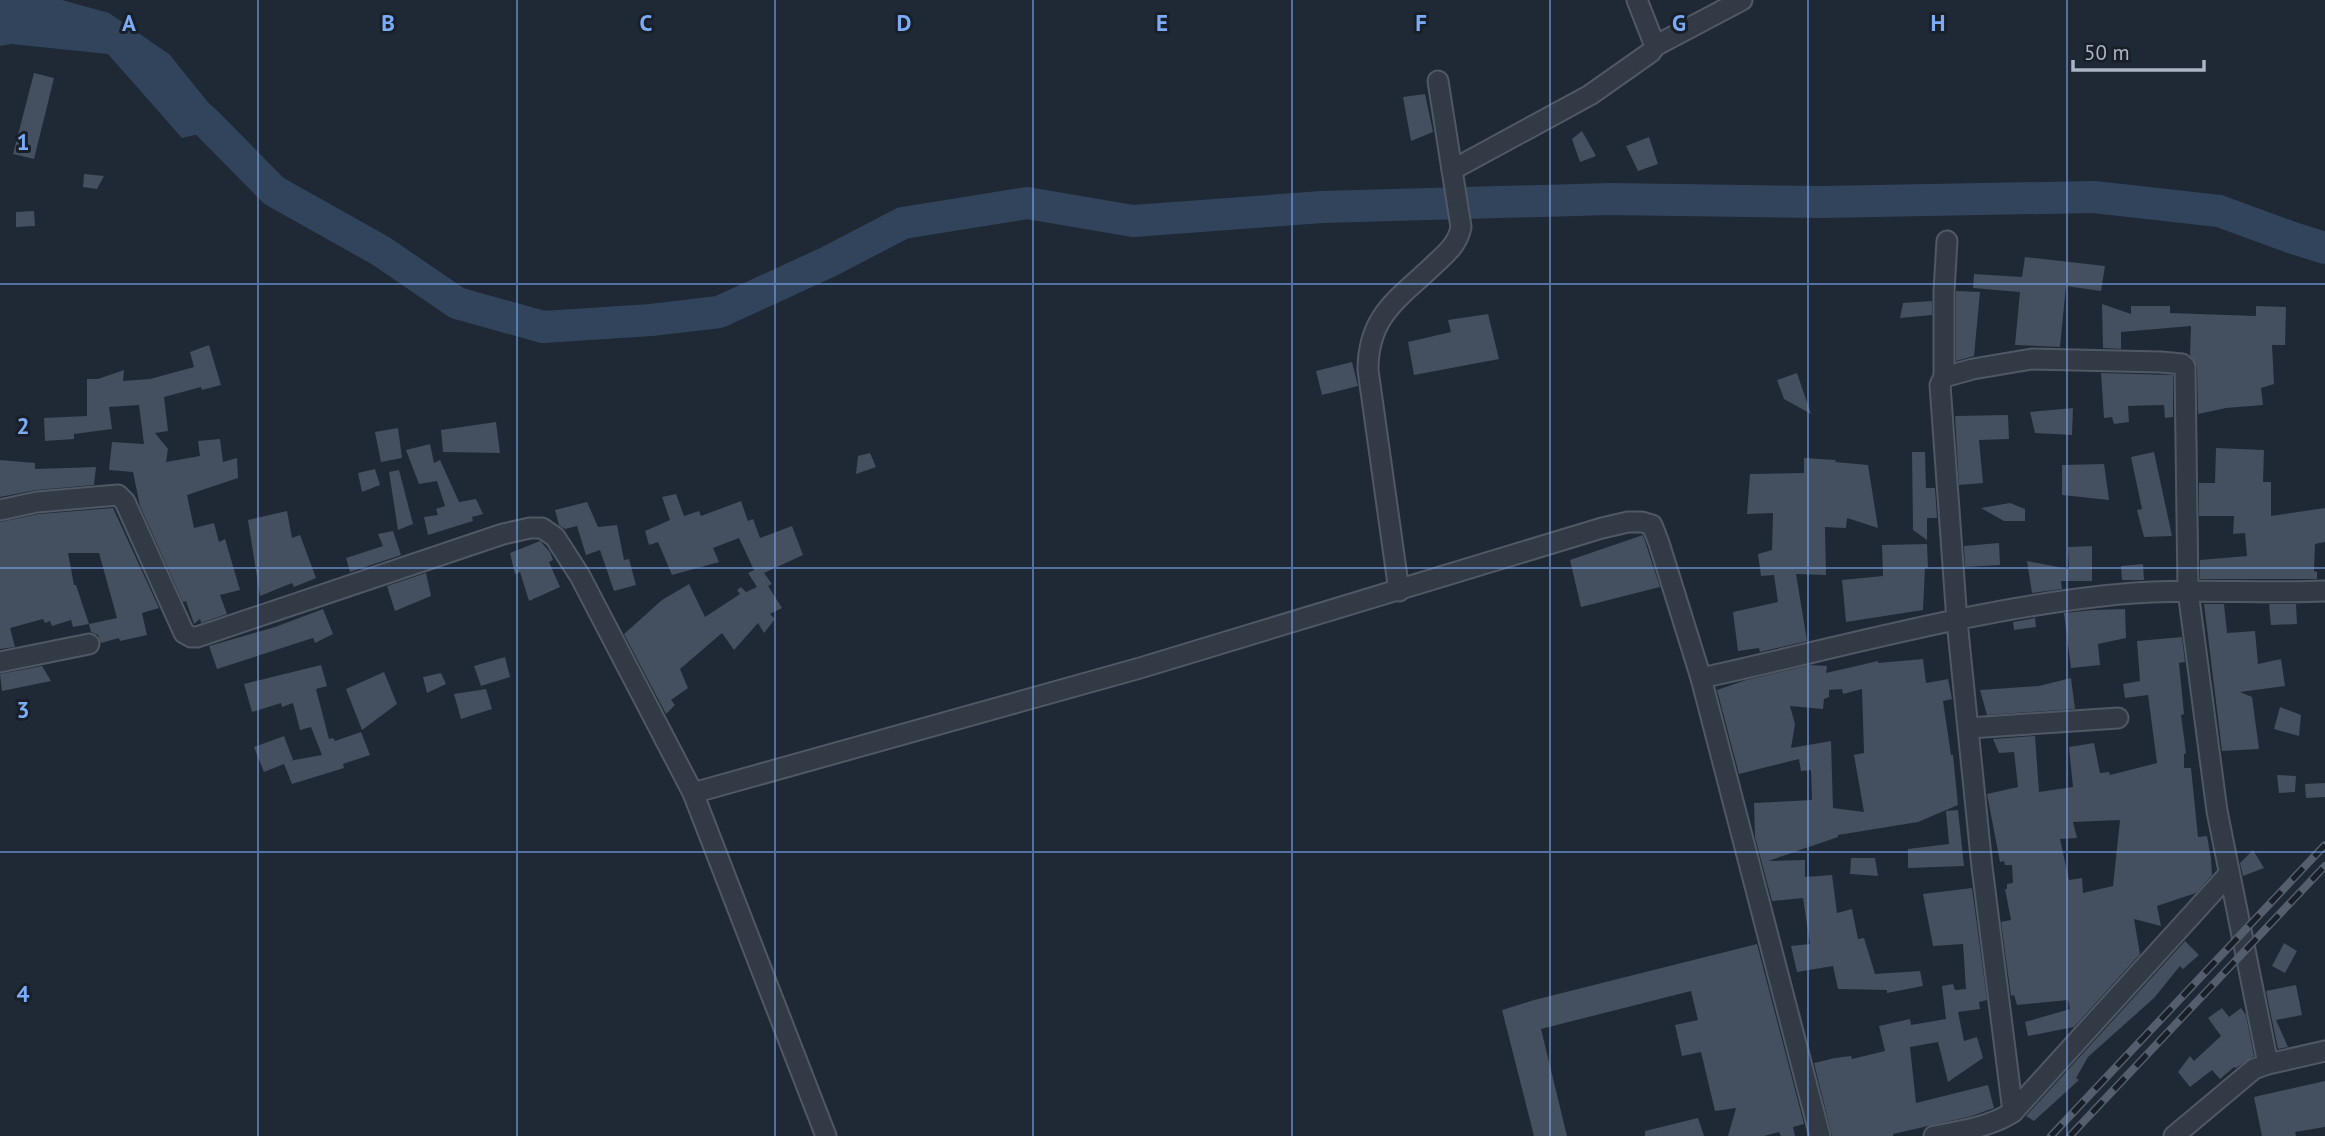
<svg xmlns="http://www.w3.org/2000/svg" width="2325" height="1136" viewBox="0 0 2325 1136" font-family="'PT Sans',sans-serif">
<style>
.water{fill:#32445c}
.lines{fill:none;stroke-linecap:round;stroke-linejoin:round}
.river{stroke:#32445c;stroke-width:32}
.building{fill:#444f5f;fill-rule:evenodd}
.minor-casing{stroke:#4f5864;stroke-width:23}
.minor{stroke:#323a45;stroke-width:19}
.rail-casing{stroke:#545e6d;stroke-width:8}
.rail{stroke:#181f29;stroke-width:5;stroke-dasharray:16;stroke-linecap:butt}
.grid{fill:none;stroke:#7cacf7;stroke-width:2;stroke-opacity:0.55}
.grid-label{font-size:23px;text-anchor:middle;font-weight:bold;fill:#7cacf7;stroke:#181f29;stroke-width:6;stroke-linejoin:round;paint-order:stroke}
</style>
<rect width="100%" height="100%" fill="#1f2835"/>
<!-- water -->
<polygon class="water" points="0,0 62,0 109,13 169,54 228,127 182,138 108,54 11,44 0,46"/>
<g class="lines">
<!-- river -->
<polyline class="river" points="183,102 205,121 274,191 381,251 457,303 543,327 651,320 719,312 828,262 903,223 1027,203 1133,221 1322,207 1610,199 1822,202 2094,197 2219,211 2293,238 2325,248"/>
</g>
<!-- building -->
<g class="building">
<polygon points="34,73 54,78 34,159 13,154"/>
<polygon points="1425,94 1433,132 1411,141 1403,97"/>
<polygon points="1582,131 1596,156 1580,162 1572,139"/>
<polygon points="1649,137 1658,164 1638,171 1626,146"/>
<polygon points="84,174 104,176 97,189 83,187"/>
<polygon points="34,211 35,226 16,227 16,212"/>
<polygon points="2025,257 2105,266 2101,291 2066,286 2060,347 2015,345 2020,292 1973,288 1974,274 2022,277"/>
<polygon points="1956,291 1980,292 1974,356 1956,361"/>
<polygon points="1932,301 1932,315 1900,318 1903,303"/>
<polygon points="2102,304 2131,314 2131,306 2170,306 2170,313 2256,316 2256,306 2286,307 2285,345 2272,345 2274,384 2261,388 2263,405 2226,408 2198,414 2197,367 2190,355 2191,326 2121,332 2121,349 2103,348"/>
<polygon points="1488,314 1499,359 1414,375 1408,342 1451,332 1448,320"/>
<polygon points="209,345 221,385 202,390 201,387 164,397 168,431 155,433 168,449 166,462 200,456 198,441 220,439 223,462 237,458 238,478 187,495 194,528 214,523 219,542 225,539 240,590 220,595 227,614 201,623 200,619 194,624 186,601 183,602 140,506 133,472 109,470 112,442 144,444 139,405 109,407 112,429 74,434 74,439 45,441 44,418 87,416 87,379 98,379 124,370 123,381 150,379 194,367 190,352"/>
<polygon points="1352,362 1358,386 1322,395 1316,371"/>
<polygon points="1797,373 1811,414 1784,399 1777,380"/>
<polygon points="2101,373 2173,375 2173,417 2165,418 2164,405 2128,406 2129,422 2114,424 2112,417 2104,418"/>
<polygon points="2073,408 2072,435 2035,433 2030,412"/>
<polygon points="2008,415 2009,439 1979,440 1983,483 1959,485 1955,416"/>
<polygon points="496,422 500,453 443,452 441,430"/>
<polygon points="398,428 402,458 381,462 375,432"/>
<polygon points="430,444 434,463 440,460 459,502 476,499 483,514 472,517 473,521 428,535 424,517 438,515 436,509 445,506 437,481 419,484 406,450"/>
<polygon points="2216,448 2264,450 2263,482 2271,482 2271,516 2325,508 2325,542 2315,544 2314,571 2317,572 2317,579 2200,579 2200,560 2247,556 2245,533 2233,534 2234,516 2199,516 2199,483 2215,483"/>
<polygon points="1912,452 1925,452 1926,488 1935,488 1937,518 1927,518 1927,540 1913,530"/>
<polygon points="2154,452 2172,536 2144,537 2137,510 2142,509 2131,457"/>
<polygon points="870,453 876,467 856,474 858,456"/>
<polygon points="1804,458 1836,460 1835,462 1868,465 1878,528 1847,518 1846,528 1825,527 1826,575 1796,574 1807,641 1760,652 1759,648 1738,651 1733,612 1778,602 1774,575 1761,576 1758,554 1772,550 1773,513 1747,514 1750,474 1804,473"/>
<polygon points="0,460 35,463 35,469 96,467 94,485 36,490 0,497"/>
<polygon points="2104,464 2109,500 2062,495 2062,465"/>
<polygon points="375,469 380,485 362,492 358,473"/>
<polygon points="399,470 413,524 398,530 389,472"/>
<polygon points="676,494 684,516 699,511 701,516 741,501 748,521 753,519 760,538 792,526 803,555 764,573 772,584 768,586 782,608 770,614 775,619 764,633 758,623 734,650 722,633 680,669 688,688 671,700 675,705 666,714 624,634 662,600 689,584 705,617 740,594 737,590 741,587 746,592 757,587 748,573 754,570 739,538 713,548 719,562 672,575 658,542 649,545 645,531 670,520 662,497"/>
<polygon points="587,502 598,527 617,525 624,560 629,559 636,585 614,591 600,550 586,555 577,526 565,529 559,525 555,510"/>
<polygon points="2010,503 2025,509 2025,521 2004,521 1981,508"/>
<path d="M113,508l46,100 -17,5 5,22 -27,6 -1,-3 -18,5 -3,-8 -7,-3 -2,-8 -16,3 -2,-7 -19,6 -2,-5 -5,2 -2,-4 -33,9 5,19 -15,2v-127l39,-8zM68,553h31l18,65 -28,6 -13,-39h-2z"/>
<polygon points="287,511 292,538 300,535 316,578 294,587 292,583 260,596 248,520"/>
<polygon points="393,531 401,555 350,572 346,558 383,546 378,534"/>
<polygon points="1643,535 1660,587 1581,607 1570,560"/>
<polygon points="540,541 550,552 553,560 549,562 560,587 529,601 520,572 515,574 510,553"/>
<polygon points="1999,543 2000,565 1965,567 1964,546"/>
<polygon points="1927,544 1928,568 1925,568 1923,610 1846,622 1842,580 1883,576 1882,545"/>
<polygon points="2092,546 2092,581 2061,581 2062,589 2032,593 2027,561 2069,569 2068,547"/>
<polygon points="2143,564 2144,580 2122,580 2121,566"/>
<polygon points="426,573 431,596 395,611 387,586"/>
<polygon points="2204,604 2224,604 2227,633 2255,631 2258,664 2281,659 2285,686 2240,692 2252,697 2259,749 2222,751"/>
<polygon points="2269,604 2296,604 2297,624 2271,625"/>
<polygon points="323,609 333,634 315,643 313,638 217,669 209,646 275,627"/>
<polygon points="2125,609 2126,638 2098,644 2100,665 2071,668 2064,613 2093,610"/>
<polygon points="2035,618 2036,627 2014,630 2013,622"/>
<path d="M2182,637l3,25 -6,1 5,51 -3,1 5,38 -2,1v14h7l7,69 9,-1 4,22 1,17 -16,18 -39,13 4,20 -27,-7 6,35 -66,73 -46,9 -3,-14 45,-13 -2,-9 -51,5 -3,-10 -3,1 -10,-74 10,-2 -6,-31h2v-5l6,-1 -1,-18h-7l-1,-4 -4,1 -13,-68 31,-7 -4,-35 -15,1 -6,-14 42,-3 4,56 34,-5 -4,-40 25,-4 6,30 9,-1 1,3 47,-12 -9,-68 -23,3 -2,-14 17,-3 -3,-40zM2120,820l-7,66 -30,7 -1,-15 -13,2 -9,-41 17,-1 -4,-16z"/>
<polygon points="505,657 510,677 481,686 474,666"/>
<path d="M1923,659l3,24 22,-4 4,20 -9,2 8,54h2l5,50 -40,17 -80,13v2l-70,24 37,-1v17l27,-2 5,38 15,-4 6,30 6,-1 11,36 45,-3 3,15 -36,7v-3l-49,-1 -5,-23 -36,6 -6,-26 19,-2 -7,-46 -31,3 -17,-64 -1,-34 58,-3 -1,-30 -10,1 -2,-12 -60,15 -22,-84 29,-10 64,-15 17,1 -1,7 52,-12v2zM1842,689l1,5 19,-5 2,64 -10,2 10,57 -31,-4 -2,-67 -40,7 4,-24 -5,-18 33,3 1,-10 5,-2v-7z"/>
<polygon points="321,665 327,686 316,689 329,739 333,738 335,741 361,732 370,755 343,764 344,768 292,784 284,764 264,772 254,747 284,736 293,760 289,761 322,755 311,727 300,730 293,703 282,707 281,703 252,712 244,684"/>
<polygon points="42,666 51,681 2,691 0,674"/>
<polygon points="384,672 397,704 362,730 346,689"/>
<polygon points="441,673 446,684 427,693 423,677"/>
<polygon points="2071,678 2075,709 1987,715 1980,690 2039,686"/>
<polygon points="486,689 492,709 461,719 454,694"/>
<polygon points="2280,707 2301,715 2299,736 2274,729"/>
<polygon points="2277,775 2296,776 2295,792 2279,793"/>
<polygon points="2325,783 2325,797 2306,798 2305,784"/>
<polygon points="1958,810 1964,866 1908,868 1908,849 1949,844 1946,811"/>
<polygon points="2253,850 2264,868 2243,876 2240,863"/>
<polygon points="1851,858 1875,858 1878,876 1850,874"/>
<polygon points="1972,888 1987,1000 1979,1002 1980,1009 1958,1012 1964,1041 1977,1037 1983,1058 1948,1082 1938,1042 1910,1047 1916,1103 1988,1085 1994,1108 1972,1116 1893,1134 1893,1136 1832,1136 1814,1063 1835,1058 1851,1056 1852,1059 1885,1051 1879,1026 1910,1019 1911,1025 1946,1019 1942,986 1953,984 1955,990 1966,989 1963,944 1933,946 1923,894"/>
<polygon points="2185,941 2199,955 2183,969 2180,966 2154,998 2088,1057 2076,1078 2079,1080 2034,1121 2026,1116"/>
<polygon points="2284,943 2297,951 2285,973 2272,966"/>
<polygon points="1757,944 1804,1124 1793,1127 1795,1136 1781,1136 1779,1132 1764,1136 1728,1136 1736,1108 1715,1111 1701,1052 1682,1056 1675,1025 1698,1020 1691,991 1541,1029 1567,1136 1534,1136 1502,1010 1534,1000"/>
<polygon points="2296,985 2302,1015 2276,1020 2288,1047 2278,1049 2266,991"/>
<polygon points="2222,1008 2229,1017 2241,1008 2246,1015 2254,1056 2236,1068 2234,1067 2220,1079 2212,1070 2190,1087 2178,1072 2190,1056 2194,1061 2221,1036 2208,1018"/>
<polygon points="2325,1081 2325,1127 2295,1132 2296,1136 2262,1136 2254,1097"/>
<polygon points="1698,1118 1704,1136 1645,1136 1645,1131"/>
</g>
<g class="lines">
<!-- minor casing -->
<g class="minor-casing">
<g id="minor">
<polyline points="1655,46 1742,0"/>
<polyline points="1452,170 1590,95 1651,52 1655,46 1637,0"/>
<polyline points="1944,377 1944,291 1947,241"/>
<polyline points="0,510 37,502 118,495 125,502 184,633 191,637 197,637 503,534 530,528 542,528 555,537 580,576 693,793 826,1136"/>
<path d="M1399,591l-31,-221c0,-56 32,-72 68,-107 12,-11 22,-20 25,-36l-23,-146"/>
<polyline points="0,662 89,644"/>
<path d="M1701,678c133,-29 266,-67 401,-82 74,-9 149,-2 223,-5"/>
<polyline points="1969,728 2118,718"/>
<polyline points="693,793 1140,668 1602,528 1628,522 1642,522 1652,525 1659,543 1701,678 1820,1136"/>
<polyline points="2013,1112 1982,867 1957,621 1940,385 1944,377 1973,369 2032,359 2161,362 2182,364 2185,367 2188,591 2217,811 2268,1064"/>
<path d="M1934,1136c27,-5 56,-9 79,-24l216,-238"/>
<polyline points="2174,1136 2254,1069 2268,1064 2325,1051"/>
</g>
</g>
<!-- minor -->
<use href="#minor" class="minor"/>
<!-- rail casing -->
<g class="rail-casing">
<g id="rail">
<polyline points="2051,1136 2325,845"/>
<polyline points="2070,1136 2325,866"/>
</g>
</g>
<!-- rail -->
<use href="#rail" class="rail"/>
</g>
<!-- grid -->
<path class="grid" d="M258,0v1136M517,0v1136M775,0v1136M1033,0v1136M1292,0v1136M1550,0v1136M1808,0v1136M2067,0v1136M0,284h2325M0,568h2325M0,852h2325"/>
<g class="grid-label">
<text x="129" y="31">A</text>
<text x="388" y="31">B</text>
<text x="646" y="31">C</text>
<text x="904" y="31">D</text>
<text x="1162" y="31">E</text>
<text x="1421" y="31">F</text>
<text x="1679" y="31">G</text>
<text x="1938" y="31">H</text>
<text x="23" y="150">1</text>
<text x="23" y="434">2</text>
<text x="23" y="718">3</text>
<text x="23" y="1002">4</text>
</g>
<!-- scale -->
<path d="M2073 60v10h131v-10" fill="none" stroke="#abb5c3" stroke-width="3.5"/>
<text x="2084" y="60" font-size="21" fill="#abb5c3" stroke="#181f29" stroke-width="5" paint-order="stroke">50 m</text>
</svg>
